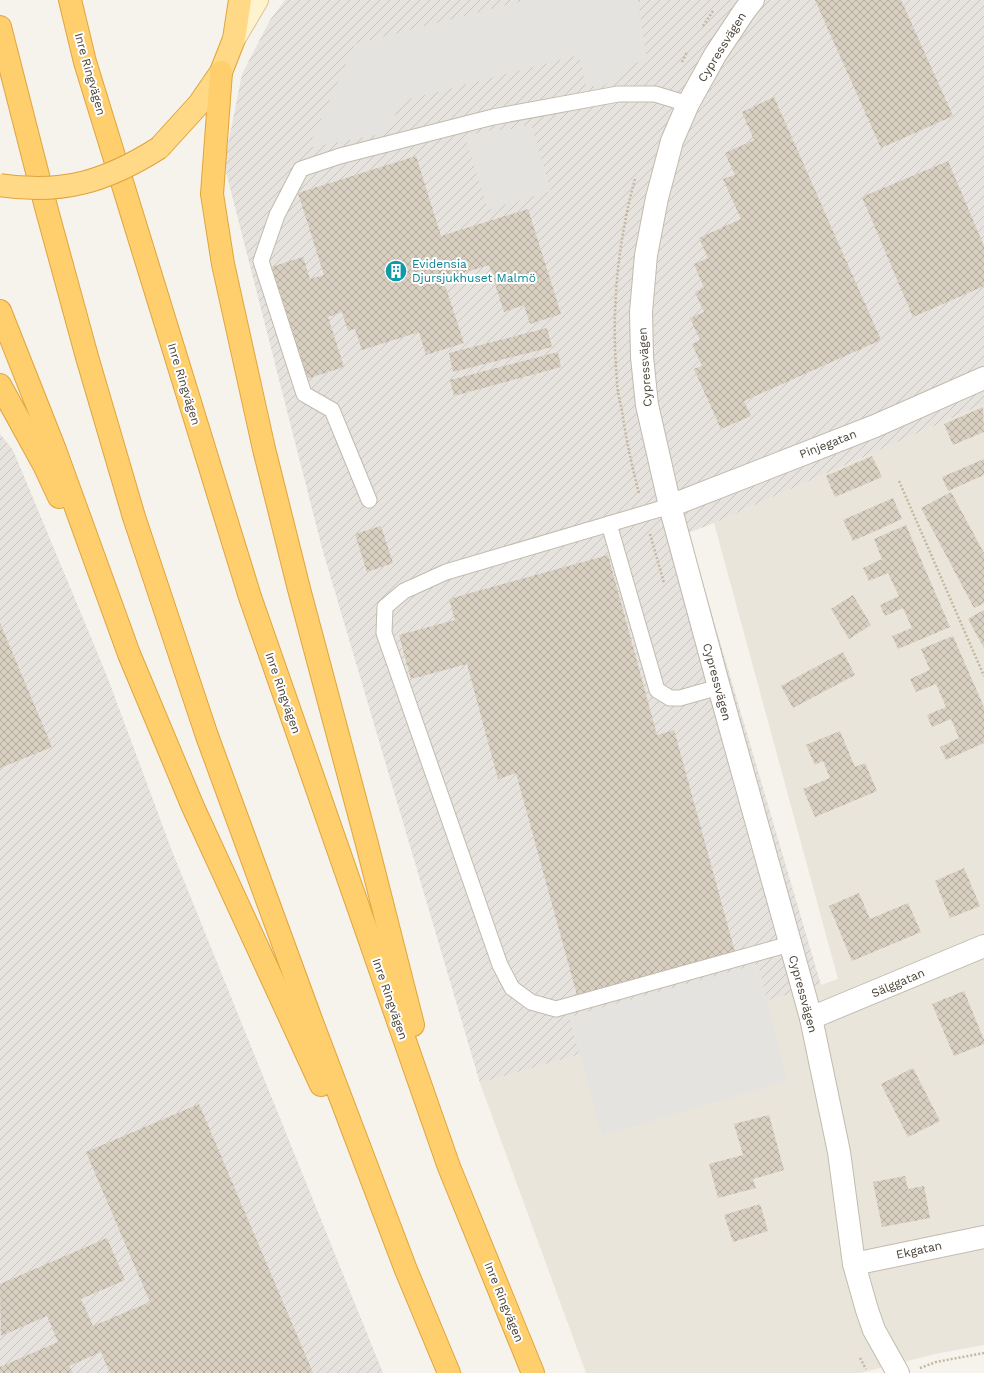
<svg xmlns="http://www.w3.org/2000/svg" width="984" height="1373" viewBox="0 0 984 1373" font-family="'Work Sans',sans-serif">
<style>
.residential{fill:#eae5da}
.industrial{fill:url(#industrial-furrows)}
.parking{fill:#e5e3e0}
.building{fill:url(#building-cross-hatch)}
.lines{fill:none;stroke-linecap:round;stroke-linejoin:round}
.service-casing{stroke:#c2bbae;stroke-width:17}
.minor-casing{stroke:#c2bbae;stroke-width:24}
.secondary-casing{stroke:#d6c79b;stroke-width:24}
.trunk-casing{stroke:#e0a43c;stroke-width:24}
.motorway-casing{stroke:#e0a43c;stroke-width:24}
.path{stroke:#c4b79f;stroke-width:2.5;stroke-dasharray:2 2;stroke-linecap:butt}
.service{stroke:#fff;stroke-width:15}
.minor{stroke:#fff;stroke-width:22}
.secondary{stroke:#fff3cd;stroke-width:22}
.trunk{stroke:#ffd985;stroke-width:22}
.motorway{stroke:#ffcf6e;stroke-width:22}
.trunk-bridge-casing{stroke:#e0a43c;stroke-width:24;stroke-linecap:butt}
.trunk-bridge{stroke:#ffd985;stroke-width:22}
.labels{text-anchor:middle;stroke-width:4;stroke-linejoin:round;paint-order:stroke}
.street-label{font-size:12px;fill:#4b4439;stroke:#fff}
.culture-label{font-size:12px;fill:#0d838f;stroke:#fff;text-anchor:start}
</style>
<defs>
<pattern id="industrial-furrows" width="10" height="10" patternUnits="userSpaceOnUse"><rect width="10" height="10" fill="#e6e2dd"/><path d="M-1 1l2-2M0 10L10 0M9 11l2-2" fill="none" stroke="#c7c3be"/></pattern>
<pattern id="building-cross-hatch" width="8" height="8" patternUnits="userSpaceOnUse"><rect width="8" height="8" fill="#d8cfc1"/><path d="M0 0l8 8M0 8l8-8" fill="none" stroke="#b1aa9e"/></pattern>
</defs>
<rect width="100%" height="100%" fill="#f6f3ec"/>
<!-- residential -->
<polygon class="residential" points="984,404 984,1345 935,1354 860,1373 586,1373 480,1083 821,985 838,979 714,523"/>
<!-- industrial -->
<g class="industrial">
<polygon points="285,0 984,0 984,404 714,523 688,533 821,985 480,1083 322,548 224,164 242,74 270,20"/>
<polygon points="0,434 13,450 107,676 172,851 383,1373 0,1373"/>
</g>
<!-- parking -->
<g class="parking">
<polygon points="526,0 638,0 647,61 629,64 605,85 586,87 579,55 402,101 386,133 308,148 355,44"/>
<polygon points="531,124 551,191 488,210 465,137 485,131 512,129"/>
<polygon points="758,964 787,1081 602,1136 569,1017"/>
</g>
<!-- building -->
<g class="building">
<polygon points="815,0 901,0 953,116 881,148"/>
<polygon points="774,97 881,340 744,401 751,416 721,429 694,369 702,366 692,344 700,340 690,318 704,312 695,292 704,288 694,264 708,258 699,238 741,219 723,179 735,175 725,153 754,140 742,112"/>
<polygon points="416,156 441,236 528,209 561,314 530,324 524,305 504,312 489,265 443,279 464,343 426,355 419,332 362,350 355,329 348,331 342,312 328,317 344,367 306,379 271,267 303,257 310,279 324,275 298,193"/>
<polygon points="948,161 984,246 984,286 913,317 862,197"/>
<polygon points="547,328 552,347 453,372 449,353"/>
<polygon points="558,352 561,367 454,396 450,380"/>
<polygon points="983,407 984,432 953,445 944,424"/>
<polygon points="872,456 882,477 835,497 826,476"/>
<polygon points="984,459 984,475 948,491 942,477"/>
<polygon points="951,492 984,553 984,603 974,608 921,508"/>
<polygon points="893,498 902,519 853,541 843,520"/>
<polygon points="906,525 950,627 898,649 892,636 912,628 903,608 885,616 880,605 899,596 888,573 869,581 863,568 882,559 874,539"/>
<polygon points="381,526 393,563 367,572 355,534"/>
<polygon points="608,555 657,735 674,730 735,952 577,995 516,773 498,779 467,664 411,679 399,635 455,620 449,599"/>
<polygon points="853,595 871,625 849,639 831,609"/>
<polygon points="984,610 984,648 968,619"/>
<polygon points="0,623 52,747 0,768"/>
<polygon points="953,636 984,707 984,743 946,760 940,747 959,738 951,719 932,727 927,715 946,707 936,684 916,692 910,679 930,670 921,649"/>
<polygon points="843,652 855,675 793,708 781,686"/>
<polygon points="840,731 855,767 865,763 877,791 815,817 803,789 830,778 823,761 815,765 806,745"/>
<polygon points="964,868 980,906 950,918 935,881"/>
<polygon points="859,893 870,919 908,903 921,932 852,961 829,906"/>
<polygon points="964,991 984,1040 984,1044 954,1056 932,1004"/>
<polygon points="913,1068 940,1121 908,1137 881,1084"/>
<polygon points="199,1104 313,1373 110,1373 101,1352 69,1366 73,1373 0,1373 0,1367 58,1342 47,1316 1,1336 0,1284 107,1238 125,1280 81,1299 93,1326 150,1302 86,1152"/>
<polygon points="769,1115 784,1170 753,1179 756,1188 718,1198 709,1164 743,1155 734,1124"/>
<polygon points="905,1176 908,1189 924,1186 930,1218 882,1227 873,1182"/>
<polygon points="760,1204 768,1231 733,1242 724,1215"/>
</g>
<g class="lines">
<!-- service casing -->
<g class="service-casing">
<g id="service">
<polyline points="369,500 332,410 304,394 261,261 277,215 301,169 340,156 493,117 618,94 655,94 688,104"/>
<polyline points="670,506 446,572 404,591 385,607 384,633 500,965 512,988 531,1002 556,1009 790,944"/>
<polyline points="609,524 657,690 670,698 680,698 719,687"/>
</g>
</g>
<!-- minor casing -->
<g class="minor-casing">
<g id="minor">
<polyline points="753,0 745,10 715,55 688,104 672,141 657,198 646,255 641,312 642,357 647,405 670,506 719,687 811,1018 839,1152 854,1264 867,1310 874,1330 898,1373"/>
<polyline points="670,506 875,426 984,378"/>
<polyline points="811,1018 984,946"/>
<polyline points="854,1264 984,1237"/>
</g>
</g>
<!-- secondary casing -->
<g class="secondary-casing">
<polyline id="secondary" points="234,39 257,0"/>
</g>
<!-- trunk casing -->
<g class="trunk-casing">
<polyline id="trunk" points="159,148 199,104 221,72 234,39 240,0"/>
</g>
<!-- motorway casing -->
<g class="motorway-casing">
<g id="motorway">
<polyline points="70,0 85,62 250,597 449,1167 533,1373"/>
<polyline points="0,27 46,207 87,357 134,517 207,736 310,1017 406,1270 449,1373"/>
<polyline points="221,72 212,194 223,264 264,449 299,589 367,844 413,1025"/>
<polyline points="0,311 55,450 129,654 193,807 321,1085"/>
<polyline points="0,385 44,465 59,497"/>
</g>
</g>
<!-- path -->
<g class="path">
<polyline points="703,26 713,11"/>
<polyline points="682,62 687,52"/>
<path d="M635,179c-18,66 -24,134 -18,202 0,10 3,20 5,30 4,28 10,55 17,83"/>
<polyline points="899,481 984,676"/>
<polyline points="650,534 664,583"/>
<polyline points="860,1358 866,1369"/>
<polyline points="920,1368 936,1362 984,1353"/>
</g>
<!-- service -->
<use href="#service" class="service"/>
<!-- minor -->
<use href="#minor" class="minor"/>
<!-- secondary -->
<use href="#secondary" class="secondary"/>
<!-- trunk -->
<use href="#trunk" class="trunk"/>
<!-- motorway -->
<use href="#motorway" class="motorway"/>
<!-- trunk-bridge casing -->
<g class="trunk-bridge-casing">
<path id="trunk-bridge" d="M0,185c62,10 107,-4 159,-37"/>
</g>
<!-- trunk-bridge -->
<use href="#trunk-bridge" class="trunk-bridge"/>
</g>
<!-- icons -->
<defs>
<g id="building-disc" transform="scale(1.15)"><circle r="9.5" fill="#0f9aa8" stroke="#fff"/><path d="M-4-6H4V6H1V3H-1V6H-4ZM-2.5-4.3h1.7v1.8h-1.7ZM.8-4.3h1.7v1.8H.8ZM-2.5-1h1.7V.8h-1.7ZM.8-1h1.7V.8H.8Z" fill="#fff"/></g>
</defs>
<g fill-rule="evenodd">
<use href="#building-disc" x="396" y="271"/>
</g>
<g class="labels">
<!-- street labels -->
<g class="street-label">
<text transform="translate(722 47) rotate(-58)" y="4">Cypressvägen</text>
<text transform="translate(90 74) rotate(74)" y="4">Inre Ringvägen</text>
<text transform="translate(645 367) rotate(-94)" y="4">Cypressvägen</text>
<text transform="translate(184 384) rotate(73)" y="4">Inre Ringvägen</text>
<text transform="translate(828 444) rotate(-21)" y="4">Pinjegatan</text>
<text transform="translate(717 682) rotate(75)" y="4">Cypressvägen</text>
<text transform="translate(283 693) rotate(71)" y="4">Inre Ringvägen</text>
<text transform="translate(898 983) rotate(-23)" y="4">Sälggatan</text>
<text transform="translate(803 994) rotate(75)" y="4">Cypressvägen</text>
<text transform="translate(390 999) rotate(71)" y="4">Inre Ringvägen</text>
<text transform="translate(919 1250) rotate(-12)" y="4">Ekgatan</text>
<text transform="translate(504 1302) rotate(68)" y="4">Inre Ringvägen</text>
</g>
<!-- culture labels -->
<g class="culture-label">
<text x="412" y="268">Evidensia<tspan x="412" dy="14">Djursjukhuset Malmö</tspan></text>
</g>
</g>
</svg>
